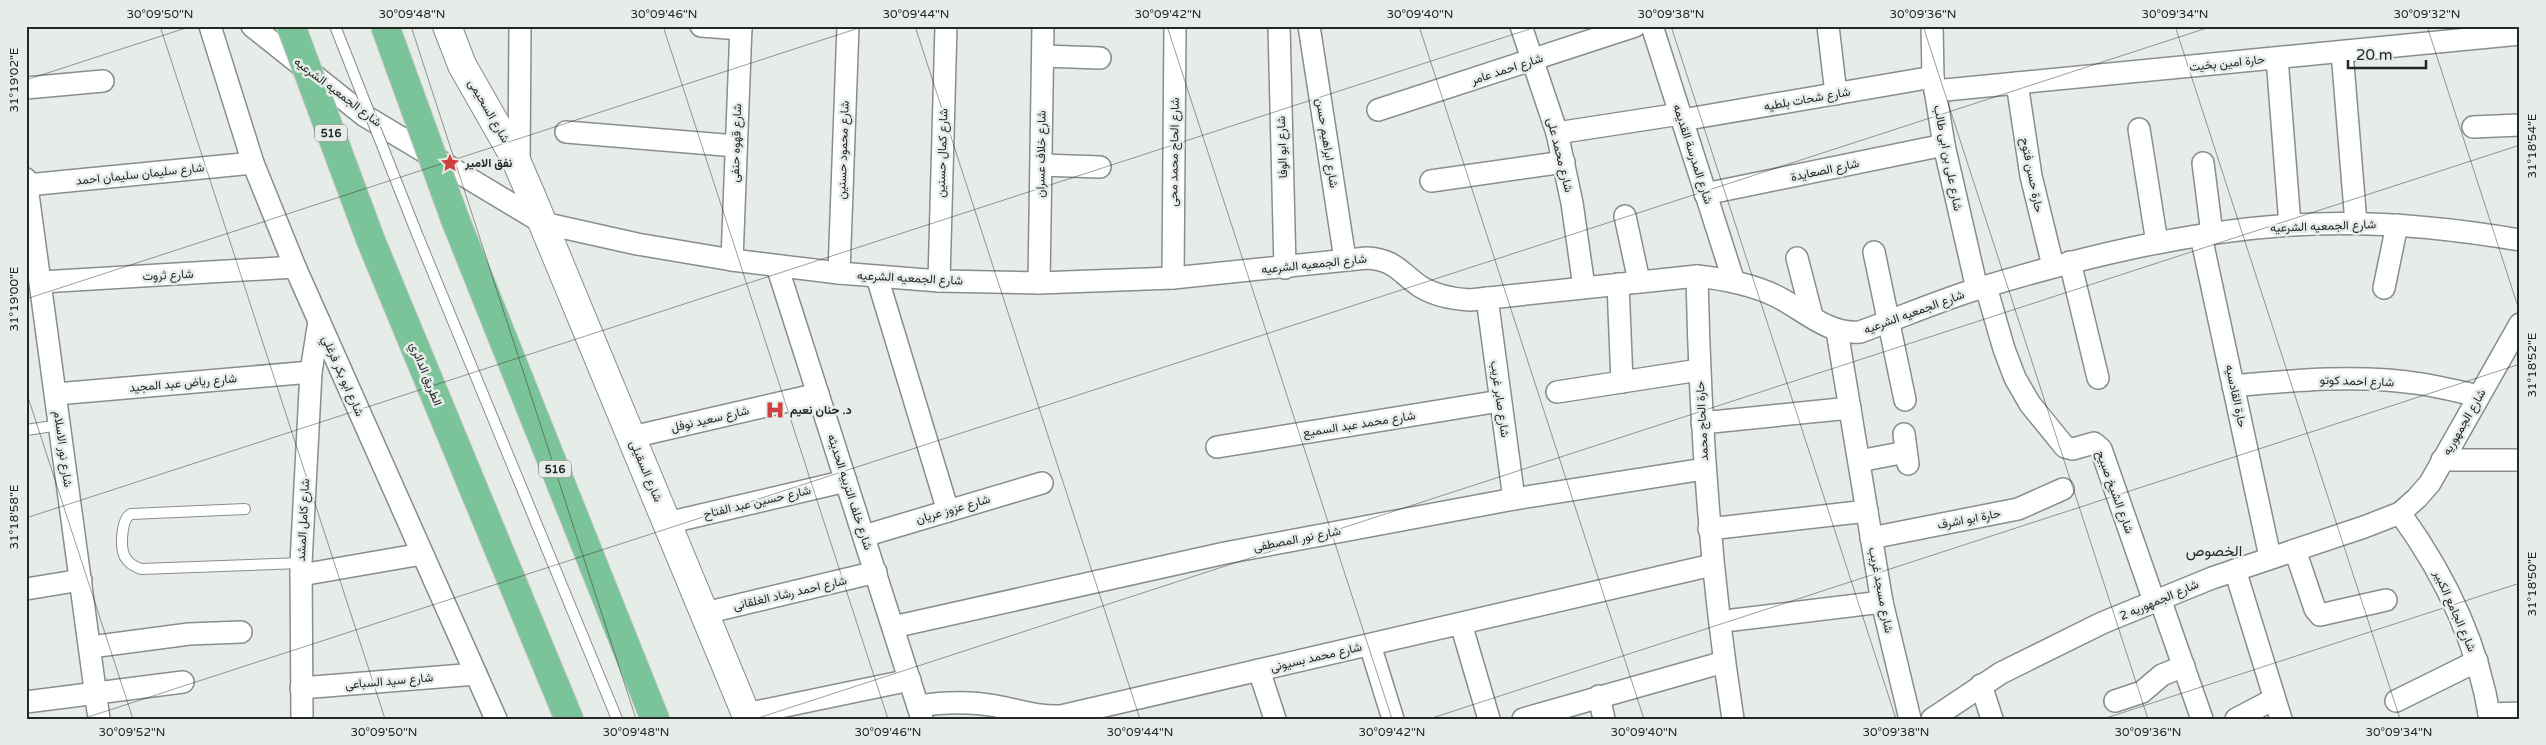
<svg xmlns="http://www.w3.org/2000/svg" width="2546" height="745" viewBox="0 0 2546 745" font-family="'Varela Round',Vazirmatn,sans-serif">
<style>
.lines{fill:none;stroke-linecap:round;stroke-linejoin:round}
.lane-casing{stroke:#888e8a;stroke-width:12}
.street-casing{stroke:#888e8a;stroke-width:24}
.secondary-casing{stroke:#888e8a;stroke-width:30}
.highway-casing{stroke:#c6c7c6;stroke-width:30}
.lane{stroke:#fff;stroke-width:10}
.street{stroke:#fff;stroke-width:21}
.secondary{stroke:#fff;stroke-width:28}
.highway{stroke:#7bc398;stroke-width:28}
.lane-bridge-casing{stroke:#888e8a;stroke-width:12;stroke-linecap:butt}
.highway-bridge-casing{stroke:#c6c7c6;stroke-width:30;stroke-linecap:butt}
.lane-bridge{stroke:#fff;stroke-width:10}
.highway-bridge{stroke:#7bc398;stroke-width:28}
.ticks{fill:none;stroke:#252725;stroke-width:1;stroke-opacity:0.45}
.labels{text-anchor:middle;stroke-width:5;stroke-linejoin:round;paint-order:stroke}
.shield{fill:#e6ece8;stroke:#5f6260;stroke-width:1}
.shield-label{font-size:11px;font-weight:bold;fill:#252725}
.street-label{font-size:12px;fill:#252725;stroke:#e6ece8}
.poi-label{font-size:12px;font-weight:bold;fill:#252725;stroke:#e6ece8;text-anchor:start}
.quarter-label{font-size:15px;fill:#252725;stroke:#e6ece8}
.neatline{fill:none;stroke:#252725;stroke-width:2}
.ticks-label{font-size:12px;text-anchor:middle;fill:#252725}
</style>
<rect width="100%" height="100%" fill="#e6ece8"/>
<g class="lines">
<!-- lane casing -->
<g class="lane-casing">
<g id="lane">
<polyline points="417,234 617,719"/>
<polyline points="26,430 60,425"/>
<path d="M245,509l-114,5c-10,5 -11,34 -6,43 4,7 9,9 16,12l160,-6"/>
</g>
</g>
<!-- street casing -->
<g class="street-casing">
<g id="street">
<polyline points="210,26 253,163 295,267 496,719"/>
<path d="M252,26l113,90 178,107 94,21 95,16 107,13 100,8 100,2 134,-5 194,-20c29,2 32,14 54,29 15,9 32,12 49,13l227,-24c27,3 54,8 79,20 28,14 52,39 84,36 39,-14 78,-31 117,-43 102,-31 207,-57 314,-64 77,-5 153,2 229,15"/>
<polyline points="701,26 741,29"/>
<polyline points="1279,26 1285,268"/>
<polyline points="1309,26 1345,259"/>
<polyline points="1521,26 1557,133 1572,203 1584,287"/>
<polyline points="1652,26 1734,282"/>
<polyline points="1828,26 1836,94"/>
<polyline points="1932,26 1933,77 1944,145 1977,289"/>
<polyline points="2342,52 2356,223"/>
<polyline points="1043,56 1100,58"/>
<polyline points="2277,58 2290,225"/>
<polyline points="2017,83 2031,176 2053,266"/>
<polyline points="26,88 103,81"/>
<polyline points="1935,91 2520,34"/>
<polyline points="1378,110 1635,26"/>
<polyline points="1682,120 1933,77"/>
<polyline points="2473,127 2520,125"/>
<polyline points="2139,129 2157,243"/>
<polyline points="566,132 736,146"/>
<polyline points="1557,133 1680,114"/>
<polyline points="2203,163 2212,234"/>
<polyline points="1041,165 1100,167"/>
<polyline points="519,166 520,26"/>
<polyline points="26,179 99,719"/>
<polyline points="1431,181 1564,162"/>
<polyline points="27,185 253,163"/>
<polyline points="1705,194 1944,145"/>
<polyline points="1625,216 1639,281"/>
<polyline points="2201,236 2270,557"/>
<polyline points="1874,252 1905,400"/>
<polyline points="1797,258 1812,316"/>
<polyline points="732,260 741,26"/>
<polyline points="2070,262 2098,378"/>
<polyline points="777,266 922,719"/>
<polyline points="839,273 848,26"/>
<path d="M1697,276c3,149 13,296 36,443"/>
<polyline points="877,277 948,511"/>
<polyline points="1173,278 1175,26"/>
<polyline points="939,281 946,26"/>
<polyline points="41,282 295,267"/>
<polyline points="1039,283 1043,26"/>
<polyline points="1618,284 1622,382"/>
<polyline points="1986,287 2004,349 2015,378 2030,404 2065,447 2073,449 2094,443 2101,449 2154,601"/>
<polyline points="2384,288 2397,225"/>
<polyline points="1487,298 1514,499"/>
<polyline points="1837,331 1882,602 1910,719"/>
<path d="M2233,386c63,-6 127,-12 189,-2 19,3 38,8 57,12"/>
<polyline points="1557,392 1699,370"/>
<polyline points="56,394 311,372"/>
<polyline points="1702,423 1850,408"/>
<polyline points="1904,434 1908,464"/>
<polyline points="632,437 818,394"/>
<polyline points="1217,447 1500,401"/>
<polyline points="2442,460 2516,460"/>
<polyline points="1859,461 1906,452"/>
<path d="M2400,513c45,62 78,130 90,206"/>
<polyline points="667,523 846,481"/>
<polyline points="1709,529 1867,511"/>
<polyline points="864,536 1042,483"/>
<polyline points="1871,538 2018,509 2063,489"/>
<polyline points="2295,550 2315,609 2320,615 2386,600"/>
<polyline points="2235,570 2281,719"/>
<polyline points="301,575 422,554"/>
<polyline points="26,589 81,580"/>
<polyline points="2160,599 2202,719"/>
<polyline points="705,613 876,572"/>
<polyline points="1733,620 1882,602"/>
<polyline points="1461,624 1489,719"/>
<polyline points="893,627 1225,553 1514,499 1704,469"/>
<polyline points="1370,645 1393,719"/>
<polyline points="91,647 189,634 241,632"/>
<polyline points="1259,670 1275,719"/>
<polyline points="1981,685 1992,719"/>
<polyline points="301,688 476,674"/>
<polyline points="1599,696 1604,719"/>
<polyline points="2115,701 2142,692 2162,675 2184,666"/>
<polyline points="2396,701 2477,661"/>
<polyline points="26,702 183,682"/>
<path d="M918,706c26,-4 51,-5 78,0 22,4 41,11 65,10l651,-151"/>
<polyline points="746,714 910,680"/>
<polyline points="2489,714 2520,713"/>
<polyline points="302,719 301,563 311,372 319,321"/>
<polyline points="1523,719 1724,662"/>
<polyline points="1932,719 2001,673 2102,623 2212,578 2364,527 2400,513 2417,498 2430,483 2520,324"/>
<polyline points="2236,719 2274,699"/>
</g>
</g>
<!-- secondary casing -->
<g class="secondary-casing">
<polyline id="secondary" points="447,26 462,65 515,158 531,195 748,719"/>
</g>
<!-- highway casing -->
<g class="highway-casing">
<g id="highway">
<polyline points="455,219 655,719"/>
<polyline points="371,241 569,719"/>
</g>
</g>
<!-- lane -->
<use href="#lane" class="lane"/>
<!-- street -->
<use href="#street" class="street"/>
<!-- secondary -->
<use href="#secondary" class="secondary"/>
<!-- highway -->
<use href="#highway" class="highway"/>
<!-- lane-bridge casing -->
<g class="lane-bridge-casing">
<polyline id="lane-bridge" points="335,26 417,234"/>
</g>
<!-- highway-bridge casing -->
<g class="highway-bridge-casing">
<g id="highway-bridge">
<polyline points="291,26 371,241"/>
<polyline points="385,26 455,219"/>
</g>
</g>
<!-- lane-bridge -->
<use href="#lane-bridge" class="lane-bridge"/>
<!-- highway-bridge -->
<use href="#highway-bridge" class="highway-bridge"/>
</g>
<!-- ticks -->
<path class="ticks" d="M160,26l225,693M411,26l225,693M663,26l225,693M915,26l225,693M1167,26l225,693M1419,26l225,693M1671,26l225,693M1923,26l225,693M2175,26l225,693M2427,26l93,287M26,80l166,-54M26,299l839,-273M26,391l107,328M26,518l1513,-492M82,719l2131,-693M755,719l1765,-574M1429,719l1091,-355M2103,719l417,-136"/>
<!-- icons -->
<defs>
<g id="sight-bare" transform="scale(1.5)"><path d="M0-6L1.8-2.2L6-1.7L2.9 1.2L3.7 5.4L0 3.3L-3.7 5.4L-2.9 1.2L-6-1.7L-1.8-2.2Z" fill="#d04141" stroke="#e6ece8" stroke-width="2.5" paint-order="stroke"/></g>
<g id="hospital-bare" transform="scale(1.5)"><path d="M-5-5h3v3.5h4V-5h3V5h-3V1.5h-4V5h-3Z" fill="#d04141" stroke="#e6ece8" stroke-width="2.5" paint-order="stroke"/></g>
</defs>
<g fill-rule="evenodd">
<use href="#sight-bare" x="450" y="163"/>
<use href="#hospital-bare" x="775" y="410"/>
</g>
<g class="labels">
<!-- shield labels -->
<g class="shield">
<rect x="315" y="124.5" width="32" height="17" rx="4"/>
<rect x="539" y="460.5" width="32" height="17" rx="4"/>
</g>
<g class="shield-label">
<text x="331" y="137">516</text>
<text x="555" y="473">516</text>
</g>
<!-- street labels -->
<g class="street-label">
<text transform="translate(2227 63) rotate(-6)" y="4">حارة امين بخيت</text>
<text transform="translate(1507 69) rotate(-18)" y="4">شارع احمد عامر</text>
<text transform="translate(338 92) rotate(37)" y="4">شارع الجمعيه الشرعيه</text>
<text transform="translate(1807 99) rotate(-10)" y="4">شارع شحات بلطيه</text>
<text transform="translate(489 111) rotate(60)" y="4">شارع السحيمى</text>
<text transform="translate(736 143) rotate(-88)" y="4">شارع قهوه حنفى</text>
<text transform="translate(1327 143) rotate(81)" y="4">شارع ابراهيم حسن</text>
<text transform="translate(1282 147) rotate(-92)" y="4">شارع ابو الوفا</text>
<text transform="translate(843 150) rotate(-88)" y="4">شارع محمود حسنين</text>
<text transform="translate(1174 152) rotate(-89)" y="4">شارع الحاج محمد محى</text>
<text transform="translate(942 153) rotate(-88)" y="4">شارع كمال حسنين</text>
<text transform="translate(1041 154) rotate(-89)" y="4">شارع خلاف عسران</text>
<text transform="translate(1693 154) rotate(72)" y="4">شارع المدرسة القديمه</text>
<text transform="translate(1560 155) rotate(76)" y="4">شارع محمد على</text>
<text transform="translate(1948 158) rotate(79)" y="4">شارع على بن ابى طالب</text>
<text transform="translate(1825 170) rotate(-12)" y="4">شارع الصعايدة</text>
<text transform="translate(140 174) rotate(-6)" y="4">شارع سليمان سليمان احمد</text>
<text transform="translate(2032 175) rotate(79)" y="4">حارة حسن فتوح</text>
<text transform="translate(2323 226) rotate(-2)" y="4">شارع الجمعيه الشرعيه</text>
<text transform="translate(1314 264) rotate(-6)" y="4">شارع الجمعيه الشرعيه</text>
<text transform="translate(168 275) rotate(-3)" y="4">شارع ثروت</text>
<text transform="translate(910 278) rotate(3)" y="4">شارع الجمعيه الشرعيه</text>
<text transform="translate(1914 312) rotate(-20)" y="4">شارع الجمعيه الشرعيه</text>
<text transform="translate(426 374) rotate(68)" y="4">الطريق الدائري</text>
<text transform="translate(343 376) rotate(66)" y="4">شارع ابو بكر فرغلي</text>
<text transform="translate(2357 381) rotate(2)" y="4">شارع احمد كوتو</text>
<text transform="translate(183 383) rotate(-5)" y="4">شارع رياض عبد المجيد</text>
<text transform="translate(2236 396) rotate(78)" y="4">حارة القادسيه</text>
<text transform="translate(1500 399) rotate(82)" y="4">شارع صابر غريب</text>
<text transform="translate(710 419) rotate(-13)" y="4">شارع سعيد نوفل</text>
<text transform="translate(1702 421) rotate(-93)" y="4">حارة الحاج محمد</text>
<text transform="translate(2464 422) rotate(-60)" y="4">شارع الجمهوريه</text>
<text transform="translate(1359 424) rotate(-9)" y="4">شارع محمد عبد السميع</text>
<text transform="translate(63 449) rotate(82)" y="4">شارع نور الاسلام</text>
<text transform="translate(646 471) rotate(67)" y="4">شارع السقيلى</text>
<text transform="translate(850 492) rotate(72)" y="4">شارع خلف التربيه الحديثه</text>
<text transform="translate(2115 492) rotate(70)" y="4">شارع الشيخ صبيح</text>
<text transform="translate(757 502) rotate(-13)" y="4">شارع حسين عبد الفتاح</text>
<text transform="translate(953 509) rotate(-16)" y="4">شارع عزوز عريان</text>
<text transform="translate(1969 519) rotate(-11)" y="4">حارة ابو اشرف</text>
<text transform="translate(303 520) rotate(-87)" y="4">شارع كامل المشد</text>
<text transform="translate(1297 539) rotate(-11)" y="4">شارع نور المصطفى</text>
<text transform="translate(1881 590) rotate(79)" y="4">شارع مسجد غريب</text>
<text transform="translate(790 593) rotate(-13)" y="4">شارع احمد رشاد الغلقانى</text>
<text transform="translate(2159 600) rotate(-23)" y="4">شارع الجمهوريه 2</text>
<text transform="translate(2455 611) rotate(66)" y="4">شارع الجامع الكبير</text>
<text transform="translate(1316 657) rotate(-13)" y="4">شارع محمد بسيونى</text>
<text transform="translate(389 681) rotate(-5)" y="4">شارع سيد السباعى</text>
</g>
<!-- poi labels -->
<g class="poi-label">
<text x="465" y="167">نفق الامير</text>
<text x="790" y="414">د. حنان نعيم</text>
</g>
<!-- quarter labels -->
<g class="quarter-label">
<text x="2214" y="556">الخصوص</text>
</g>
</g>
<!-- border -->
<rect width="2546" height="745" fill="none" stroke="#e6ece8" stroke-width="55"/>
<!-- scale -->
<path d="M2348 60v8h78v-8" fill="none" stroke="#252725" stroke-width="2.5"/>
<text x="2356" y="60" font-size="15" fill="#252725" stroke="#e6ece8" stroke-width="4" paint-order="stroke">20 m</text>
<rect x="28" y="28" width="2490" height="690" class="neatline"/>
<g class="ticks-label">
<text x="160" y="18">30°09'50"N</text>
<text x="412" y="18">30°09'48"N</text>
<text x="664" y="18">30°09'46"N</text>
<text x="916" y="18">30°09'44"N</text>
<text x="1168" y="18">30°09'42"N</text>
<text x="1420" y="18">30°09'40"N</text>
<text x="1671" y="18">30°09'38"N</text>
<text x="1923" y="18">30°09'36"N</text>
<text x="2175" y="18">30°09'34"N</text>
<text x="2427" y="18">30°09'32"N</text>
<text transform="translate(14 80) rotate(-90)" y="4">31°19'02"E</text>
<text transform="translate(2532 146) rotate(-90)" y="4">31°18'54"E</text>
<text transform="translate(14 299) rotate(-90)" y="4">31°19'00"E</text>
<text transform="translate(2532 365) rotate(-90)" y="4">31°18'52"E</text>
<text transform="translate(14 517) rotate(-90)" y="4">31°18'58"E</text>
<text transform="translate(2532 584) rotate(-90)" y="4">31°18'50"E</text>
<text x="132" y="736">30°09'52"N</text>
<text x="384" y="736">30°09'50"N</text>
<text x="636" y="736">30°09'48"N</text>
<text x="888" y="736">30°09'46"N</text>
<text x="1140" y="736">30°09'44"N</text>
<text x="1392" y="736">30°09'42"N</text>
<text x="1644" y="736">30°09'40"N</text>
<text x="1896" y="736">30°09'38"N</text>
<text x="2148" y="736">30°09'36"N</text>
<text x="2399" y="736">30°09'34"N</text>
</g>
</svg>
